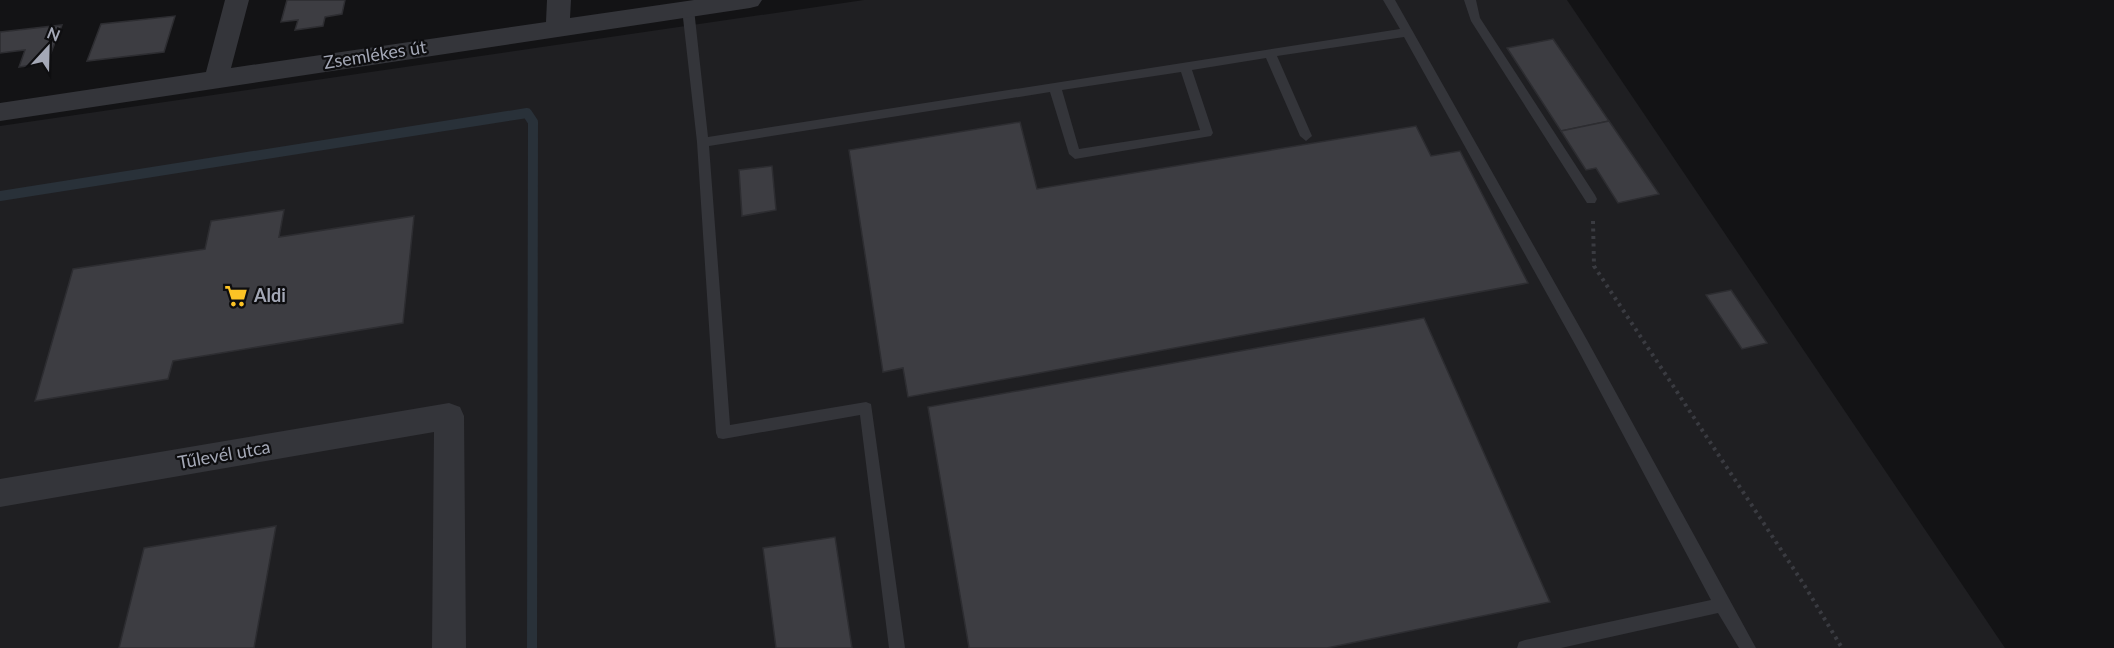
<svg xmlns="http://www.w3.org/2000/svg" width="2114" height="648" viewBox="0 0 2114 648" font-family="Lato,sans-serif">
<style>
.built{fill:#1f1f22}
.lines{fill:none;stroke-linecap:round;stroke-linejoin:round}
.stream{stroke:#293139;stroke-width:10}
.building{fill:#3d3d42;stroke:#2d2d31;stroke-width:1.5}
.path{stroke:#3a3b41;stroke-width:4;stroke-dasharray:3 4.5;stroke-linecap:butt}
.lane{fill:#34353a;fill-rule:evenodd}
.street{fill:#34353a;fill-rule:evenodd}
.labels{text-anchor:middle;stroke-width:4.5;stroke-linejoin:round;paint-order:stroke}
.street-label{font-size:18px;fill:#a4a8b6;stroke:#0e0e10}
.poi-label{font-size:18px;font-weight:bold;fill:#a4a8b6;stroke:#0e0e10;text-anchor:start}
</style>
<rect width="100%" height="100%" fill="#131315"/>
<!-- built -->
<polygon class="built" points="864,0 1567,0 2005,648 0,648 0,126"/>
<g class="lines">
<!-- stream -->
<polyline class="stream" points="0,196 527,113 533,122 532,648"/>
</g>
<!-- building -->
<g class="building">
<polygon points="287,0 345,0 342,14 325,17 323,26 295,30 298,20 281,22"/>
<polygon points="175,16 164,52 87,61 101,24"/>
<polygon points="62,25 47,63 19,67 25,50 0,53 0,32"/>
<polygon points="1553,39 1609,121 1561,131 1507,48"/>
<polygon points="1609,121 1659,194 1618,203 1596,168 1586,170 1561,131"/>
<polygon points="1020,122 1037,189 1416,126 1431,156 1460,151 1528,283 908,397 903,368 883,372 849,150"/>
<polygon points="772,166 776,210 742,216 739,170"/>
<polygon points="284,210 279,237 414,216 403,323 173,361 168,379 35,401 73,269 205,249 211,221"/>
<polygon points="1731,290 1767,343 1742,349 1706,295"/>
<polygon points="1424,318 1550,602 1327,648 969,648 928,407"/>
<polygon points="276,526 254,648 119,648 144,548"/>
<polygon points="835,537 852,648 776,648 763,548"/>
</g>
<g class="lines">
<!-- path -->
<polyline class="path" points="1593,221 1594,266 1803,583 1842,648"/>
<!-- lane -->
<g class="lane">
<path d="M1383,0h12l192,340 169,308h-17l-21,-35 -157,35h-44l2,-6 6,-2 186,-40 -134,-252 -173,-311 -127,19 35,80 -6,5 -6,-5 -34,-78 -74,12 21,63 -2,3 -136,23 -6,-5 -19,-62 -341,54 21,279 136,-23 5,2 34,244h-16l-29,-233 -137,24 -5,-1 -2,-5 -19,-291 -15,-133 2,-3h8l2,3 14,128 692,-108zM1181,72l19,58 -121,19 -17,-59z"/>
<polygon points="1464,0 1476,0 1480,18 1595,195 1597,199 1595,203 1587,203 1471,21"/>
</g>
<!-- street -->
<g class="street">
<polygon points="225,0 249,0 231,68 546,22 547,0 571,0 570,18 694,0 762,0 758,6 750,8 0,121 0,103 206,72"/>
<polygon points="449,403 460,407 464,416 466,648 432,648 434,432 0,507 0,479"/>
</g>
</g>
<!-- icons -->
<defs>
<g id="supermarket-bare" transform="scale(1.8)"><path d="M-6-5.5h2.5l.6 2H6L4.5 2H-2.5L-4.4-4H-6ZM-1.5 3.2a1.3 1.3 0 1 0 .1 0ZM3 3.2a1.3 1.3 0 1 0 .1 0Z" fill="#fcc325" stroke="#0e0e10" stroke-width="2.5" paint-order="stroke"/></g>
</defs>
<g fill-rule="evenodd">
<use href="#supermarket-bare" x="236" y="296"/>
</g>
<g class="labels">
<!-- street labels -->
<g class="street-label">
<text transform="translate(375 55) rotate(-9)" y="6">Zsemlékes út</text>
<text transform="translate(224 455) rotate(-10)" y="6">Tűlevél utca</text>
</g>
<!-- poi labels -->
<g class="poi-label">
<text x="254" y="302">Aldi</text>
</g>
</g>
<!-- north arrow -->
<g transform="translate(48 48) rotate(22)" stroke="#0e0e10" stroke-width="4.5" paint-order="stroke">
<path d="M0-4.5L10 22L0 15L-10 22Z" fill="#a4a8b6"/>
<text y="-9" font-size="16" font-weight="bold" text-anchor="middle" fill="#a4a8b6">N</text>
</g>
</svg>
